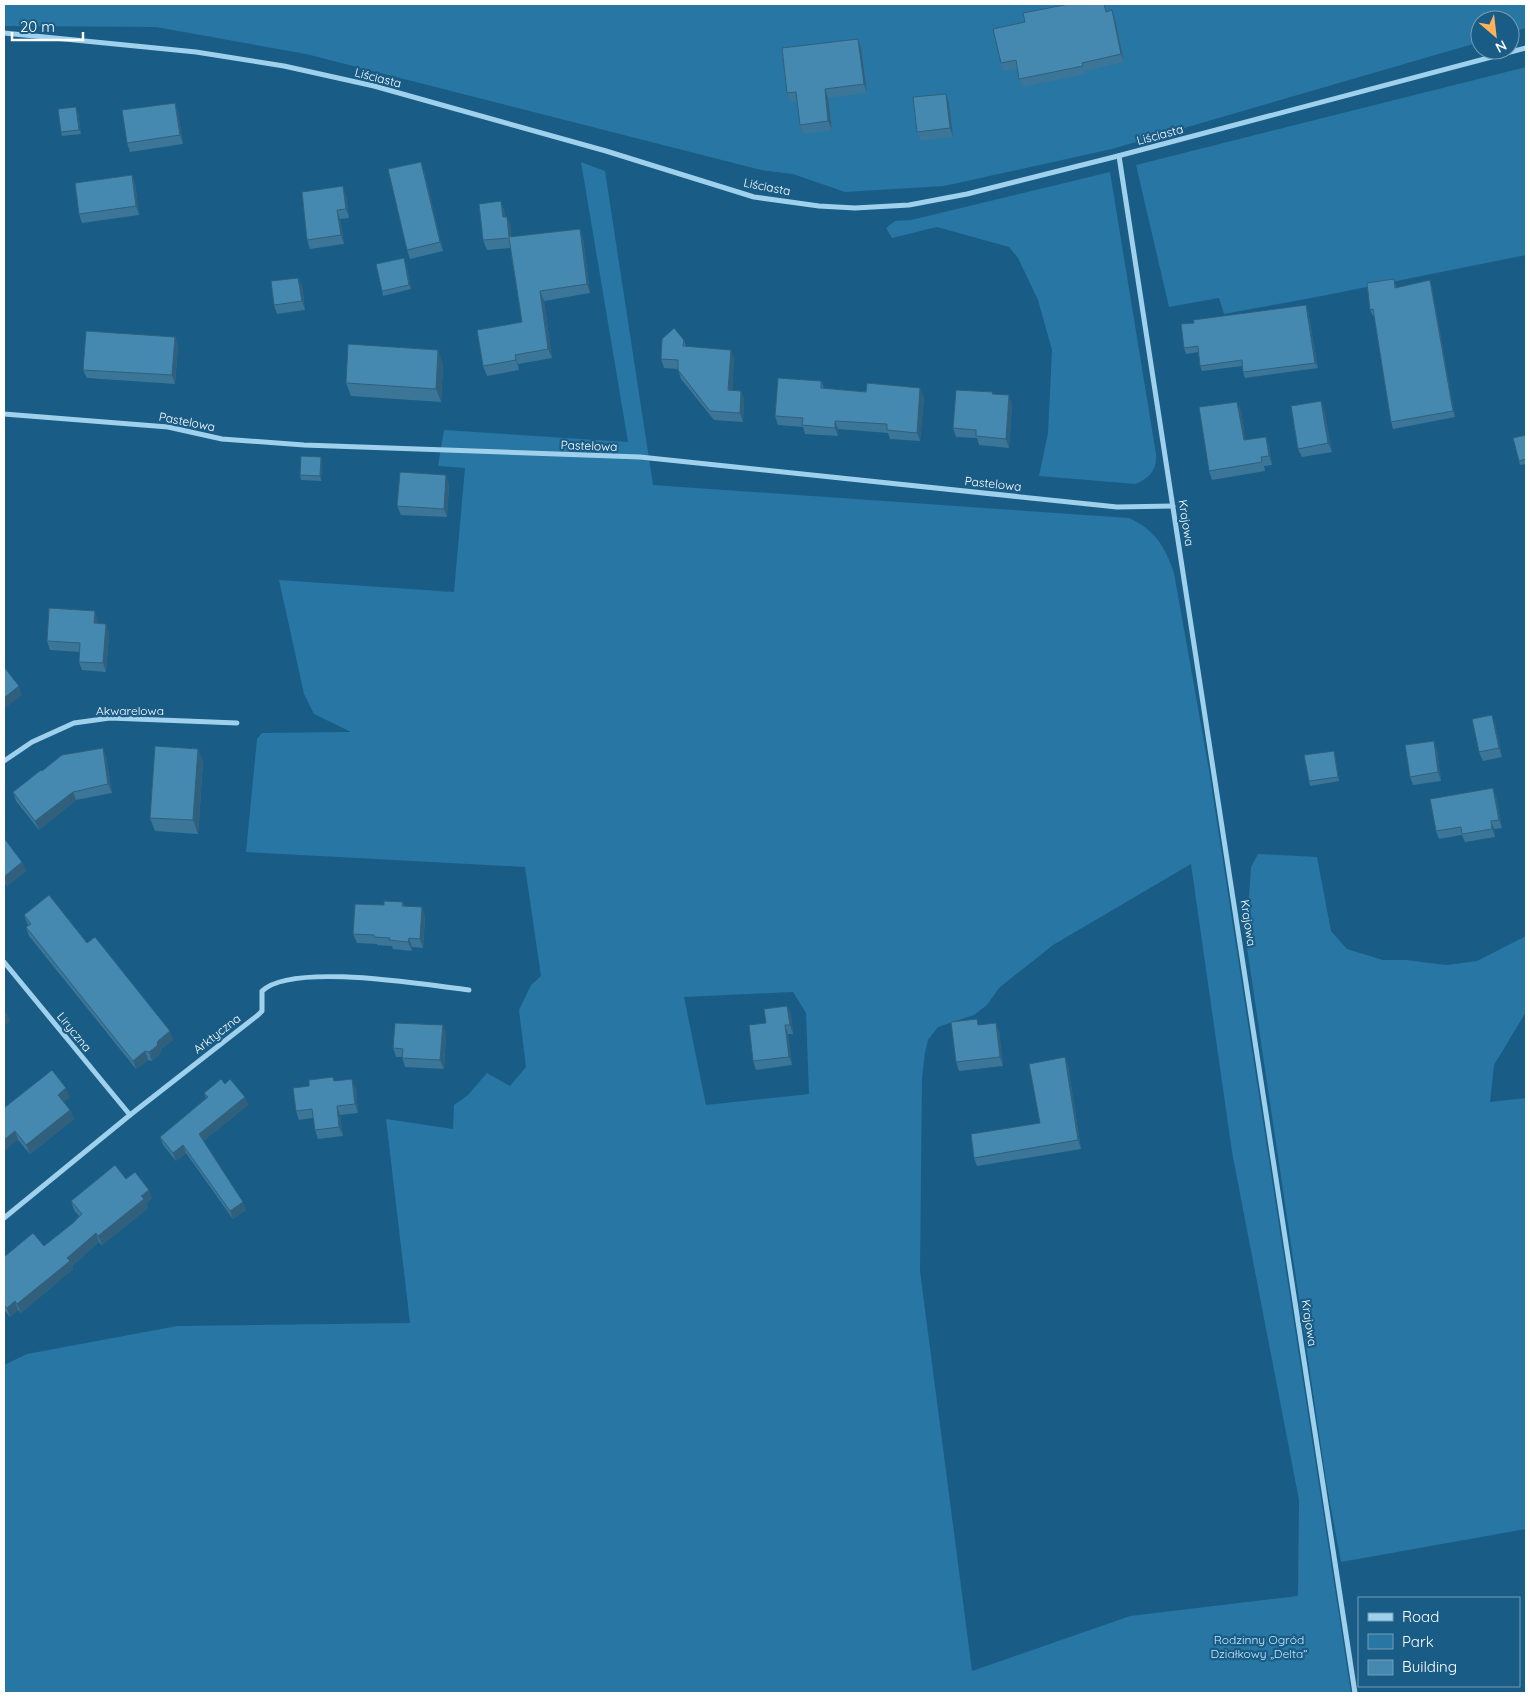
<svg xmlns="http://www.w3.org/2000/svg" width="1530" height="1697" viewBox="0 0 1530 1697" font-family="Quicksand,sans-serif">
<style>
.green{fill:#2876a3;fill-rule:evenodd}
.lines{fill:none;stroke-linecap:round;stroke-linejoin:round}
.minor{stroke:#9fd0ec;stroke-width:5}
.wall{fill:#3b7698}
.shaded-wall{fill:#30607c}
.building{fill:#4589b1;stroke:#30607c}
.labels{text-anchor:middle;stroke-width:4.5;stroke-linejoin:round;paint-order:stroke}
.street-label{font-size:12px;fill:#fff;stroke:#195c86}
.park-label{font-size:12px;fill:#c4e6f9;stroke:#195c86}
</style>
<rect width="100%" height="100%" fill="#195c86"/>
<!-- green -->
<g class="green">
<polygon points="4,4 1526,4 1526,28 1510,33 1510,20 1480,20 1480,42 1112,149 944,186 845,192 793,174 761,170 306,54 156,27 4,26"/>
<polygon points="1526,67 1526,255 1322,296 1224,314 1219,298 1169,307 1136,165"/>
<path d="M581,162l24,9 48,314 476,33c26,12 36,28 45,55l35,197 142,923h-1347v-328l23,-11 150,-28 233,-3 -24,-204 67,10 1,-24 14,-10 19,-22 23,13 16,-19 -7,-57 12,-25 10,-9 -16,-109 -279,-15 11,-113 5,-6 89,-1 -37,-18 -10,-20 -25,-114 175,12 11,-124 -27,-2 6,-36 184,12zM1191,864l41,288 67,348 -1,96 -168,20 -158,55 -52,-400 2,-192 3,-27 3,-12 10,-13 36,-12 13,-10 12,-17 54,-43zM793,992l13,21 3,81 -103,11 -22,-108z"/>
<path d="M1110,172l46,282c1,16 -6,24 -21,30l-96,-8 9,-43 4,-83 -14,-50 -20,-42 -9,-11 -72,-20 -45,11 -6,-10 9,-7 16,-1z"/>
<polygon points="1258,854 1317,857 1331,931 1347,949 1383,960 1406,960 1446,965 1477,961 1526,936 1526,1012 1494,1065 1490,1102 1526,1098 1526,1529 1341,1562 1327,1487 1246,941 1251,867"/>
</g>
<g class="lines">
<!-- minor -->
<g class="minor">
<polyline points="4,33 196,52 284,66 374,86 606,151 754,197 819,206 855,208 909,205 967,194 1114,157 1526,48"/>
<polyline points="1119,156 1355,1693"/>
<polyline points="4,414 168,427 222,439 304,445 640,457 1117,507 1173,506"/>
<polyline points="4,761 32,742 74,723 110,718 237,723"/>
<polyline points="4,962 130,1115"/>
<path d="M4,1218l126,-103 128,-100 4,-4v-20c31,-29 163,-6 207,-1"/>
</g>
</g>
<!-- wall -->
<g class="wall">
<polygon points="1112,10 1115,19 1124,62 1085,71 1086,74 1023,87 1019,79 1017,69 1004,71 1001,63 1107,12"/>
<polygon points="858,39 861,48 867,93 828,98 832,130 804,134 800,125 797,101 791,102 787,93"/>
<polygon points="949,103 953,137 921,141 917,132"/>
<polygon points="78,112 81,134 62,136 61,132"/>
<polygon points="178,112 183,144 130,152 127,143"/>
<polygon points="424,171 443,251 410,259 407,250"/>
<polygon points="132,175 135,184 139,215 82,223 79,214"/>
<polygon points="346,195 349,218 340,219 344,244 310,249 307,240"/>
<polygon points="501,201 504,211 505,217 507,217 511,227 511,237 580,229 583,239 590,293 544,301 552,358 518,364 519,370 487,376 483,366 522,322 510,248 487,250 483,240"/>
<polygon points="406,263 411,289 383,296 382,291"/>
<polygon points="298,278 302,286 305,310 277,314 274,305"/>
<polygon points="1394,279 1396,287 1432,287 1455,417 1393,429 1391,422 1374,316 1373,316 1370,310"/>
<polygon points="1306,305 1308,311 1318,368 1245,378 1243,372 1242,366 1202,371 1200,366 1198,352 1186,354 1184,348"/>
<polygon points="175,337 178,346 175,384 87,378 83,370"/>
<polygon points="684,340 686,347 734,358 732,390 741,391 744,400 743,422 714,420 681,379 678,369 664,368 661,359"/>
<polygon points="443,364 441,402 351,396 346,383"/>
<polygon points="821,381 824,388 924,397 920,441 890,439 888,433 838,429 838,436 805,434 803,427 778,425 775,416"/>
<polygon points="993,394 1012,404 1009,448 979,445 977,438 956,437 953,428"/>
<polygon points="1241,410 1245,440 1266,437 1269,446 1272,465 1264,466 1265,471 1212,480 1209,471"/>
<polygon points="1324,410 1332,452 1302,457 1298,449"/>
<polygon points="1526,435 1526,464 1520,465 1519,461"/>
<polygon points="321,457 322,461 321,481 301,480 300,475"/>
<polygon points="449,484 447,517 401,515 397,506"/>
<polygon points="98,620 98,623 109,633 106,672 82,670 79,662 79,652 50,650 47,641"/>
<polygon points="1495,724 1502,757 1483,761 1479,752"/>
<polygon points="103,748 106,757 112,793 76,800 39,830 16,801 13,792"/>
<polygon points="198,749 203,762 198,834 155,831 150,818"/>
<polygon points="1437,750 1441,781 1413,785 1410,777"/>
<polygon points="1334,751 1335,755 1339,781 1310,786 1309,781"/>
<polygon points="1496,796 1502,828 1494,829 1495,837 1465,842 1462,835 1439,839 1436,831"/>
<polygon points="4,838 22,862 26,871 7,886 4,882"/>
<polygon points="403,902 404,906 425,916 423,948 412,947 412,951 393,949 392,946 377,945 377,944 357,943 353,934 384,905"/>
<polygon points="24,915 87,943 173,1040 161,1049 160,1054 152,1061 148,1060 136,1069 29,936 26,927 29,926 27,923"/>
<polygon points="787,1006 791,1015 793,1034 788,1034 792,1065 756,1070 753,1061 766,1023"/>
<polygon points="979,1024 999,1031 1003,1066 959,1071 956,1062"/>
<polygon points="446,1033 444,1069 405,1067 402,1057 396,1057 393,1048"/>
<polygon points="1065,1057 1068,1066 1081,1149 977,1166 974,1158 1040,1123"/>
<polygon points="335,1081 356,1088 358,1113 340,1115 343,1136 318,1139 315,1130 313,1118 299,1120 296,1111 309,1086"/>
<polygon points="225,1084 245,1097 248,1105 203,1141 246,1210 233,1219 186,1153 176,1161 163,1145 160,1137 206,1098 204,1093"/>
<polygon points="70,1097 63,1102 70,1110 74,1119 30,1154 18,1140 4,1108"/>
<polygon points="126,1179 152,1198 146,1204 148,1208 102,1245 99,1242 72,1266 73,1269 21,1313 18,1310 10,1317 4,1310 4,1257 44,1246 73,1223 79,1216 74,1210 71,1201"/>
</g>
<!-- shaded-wall -->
<g class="shaded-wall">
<polygon points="1112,10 1115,19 1124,62 1121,54"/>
<polygon points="858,39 861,48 867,93 864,84"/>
<polygon points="825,89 828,98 832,130 828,121"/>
<polygon points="946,94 949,103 953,137 950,128"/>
<polygon points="175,103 178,112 183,144 180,135"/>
<polygon points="76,107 78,112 81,134 79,130"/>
<polygon points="421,162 424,171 443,251 440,242"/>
<polygon points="132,175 135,184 139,215 136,206"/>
<polygon points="343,186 346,195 349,218 346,209"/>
<polygon points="501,201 504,211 507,227 503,217"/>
<polygon points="337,210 340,219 344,244 341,235"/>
<polygon points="507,217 511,227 512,247 509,237"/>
<polygon points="580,229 583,239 590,293 587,284"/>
<polygon points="404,258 406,263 411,289 409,285"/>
<polygon points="298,278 302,286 305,310 302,301"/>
<polygon points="1430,280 1432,287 1455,417 1453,411"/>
<polygon points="540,291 544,301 552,358 548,349"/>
<polygon points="1306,305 1308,311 1318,368 1315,363"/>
<polygon points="175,337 178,346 175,384 172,375"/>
<polygon points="438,350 443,364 441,402 436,389"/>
<polygon points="731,350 734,358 732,399 728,390"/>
<polygon points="515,355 518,364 519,370 516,360"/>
<polygon points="920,388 924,397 920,441 917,433"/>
<polygon points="741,391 744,400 743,422 740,413"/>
<polygon points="1009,395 1012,404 1009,448 1006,439"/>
<polygon points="1321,401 1324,410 1332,452 1328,443"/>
<polygon points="1237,402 1241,410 1247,449 1244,440"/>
<polygon points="835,421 838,429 838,436 835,428"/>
<polygon points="1266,437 1269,446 1272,465 1269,456"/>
<polygon points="321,457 322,461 321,481 320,476"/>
<polygon points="446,475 449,484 447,517 444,509"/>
<polygon points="95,611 98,620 97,632 94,623"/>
<polygon points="106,624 109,633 106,672 103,663"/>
<polygon points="19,686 22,695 4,709 4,698"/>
<polygon points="1492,715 1495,724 1502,757 1499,748"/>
<polygon points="1434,741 1437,750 1441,781 1438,772"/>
<polygon points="103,748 106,757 112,793 108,784"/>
<polygon points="198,749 203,762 198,834 193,820"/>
<polygon points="1493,788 1496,796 1502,828 1499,820"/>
<polygon points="73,792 76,800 39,830 35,821"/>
<polygon points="1491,821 1494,829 1495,837 1492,829"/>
<polygon points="22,862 26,871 7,886 4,877"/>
<polygon points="422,907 425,916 423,948 420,939"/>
<polygon points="409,938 412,947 412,951 408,942"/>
<polygon points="787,1006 791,1015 793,1034 790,1025"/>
<polygon points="6,1012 10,1021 4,1026 4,1014"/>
<polygon points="996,1023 999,1031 1003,1066 1000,1057"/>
<polygon points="443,1025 446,1033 444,1069 440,1060"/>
<polygon points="785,1025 788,1034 792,1065 789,1057"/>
<polygon points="170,1031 173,1040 161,1049 160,1054 152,1061 149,1052 158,1041"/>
<polygon points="145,1051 148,1060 136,1069 133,1061"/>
<polygon points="1065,1057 1068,1066 1081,1149 1078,1140"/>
<polygon points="352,1079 356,1088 358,1113 355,1104"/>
<polygon points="66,1088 70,1097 61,1104 58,1095"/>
<polygon points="245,1097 248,1105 202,1142 199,1134"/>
<polygon points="337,1106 340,1115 343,1136 339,1127"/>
<polygon points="70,1110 74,1119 30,1154 26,1145"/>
<polygon points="15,1131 18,1140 4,1151 4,1140"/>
<polygon points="183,1145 186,1153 176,1161 173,1153"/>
<polygon points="149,1190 152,1198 146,1204 148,1208 102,1245 98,1236"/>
<polygon points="243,1202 246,1210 233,1219 230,1211"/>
<polygon points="96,1233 99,1242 72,1266 73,1269 21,1313 17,1304 67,1258"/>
<polygon points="15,1301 18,1310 10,1317 7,1308"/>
</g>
<!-- building -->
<g class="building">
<polygon points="1069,4 1104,4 1106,12 1112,10 1121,54 1082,63 1083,66 1019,79 1016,60 1001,63 993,29 1025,22 1023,13"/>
<polygon points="858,39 864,84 825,89 828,121 800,125 796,92 787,93 782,48"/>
<polygon points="946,94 950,128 917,132 913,97"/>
<polygon points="175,103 180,135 127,143 122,110"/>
<polygon points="76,107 79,130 61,132 58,109"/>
<polygon points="421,162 440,242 407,250 388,169"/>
<polygon points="132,175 136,206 79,214 75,183"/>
<polygon points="343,186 346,209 337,210 341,235 307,240 302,192"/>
<polygon points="501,201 503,217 507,217 509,237 580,229 587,284 540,291 548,349 515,355 516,360 483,366 477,330 522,322 509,238 483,240 479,204"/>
<polygon points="404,258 409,285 382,291 376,264"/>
<polygon points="298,278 302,301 274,305 271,281"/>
<polygon points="1394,279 1395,288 1430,280 1453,411 1391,422 1373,309 1370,310 1367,283"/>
<polygon points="1306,305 1315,363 1243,372 1242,360 1200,366 1198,346 1184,348 1181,324 1194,323 1193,320"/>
<polygon points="674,328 684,340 683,346 731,350 728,390 741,391 740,413 710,411 678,370 678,360 661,359 662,339"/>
<polygon points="86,331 175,337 172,375 83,370"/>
<polygon points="348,344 438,350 436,389 346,383"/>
<polygon points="778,378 821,381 821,388 866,392 867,383 920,388 917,433 887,430 887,424 835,421 835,428 802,425 803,418 775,416"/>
<polygon points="956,390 993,392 992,394 1009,395 1006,439 976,436 976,430 953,428"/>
<polygon points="1321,401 1328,443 1298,449 1291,406"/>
<polygon points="1237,402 1244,440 1266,437 1269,456 1261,457 1262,462 1209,471 1199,407"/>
<polygon points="1526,435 1526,459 1519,461 1513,438"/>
<polygon points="301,456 321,457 320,476 300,475"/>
<polygon points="400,472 446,475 444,509 397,506"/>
<polygon points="49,608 95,611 94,623 106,624 103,663 79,662 80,643 47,641"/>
<polygon points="4,667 19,686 4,698"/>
<polygon points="1492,715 1499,748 1479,752 1472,719"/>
<polygon points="1434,741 1438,772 1410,777 1405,745"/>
<polygon points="155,746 198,749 193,820 150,818"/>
<polygon points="103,748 108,784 73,792 35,821 13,792 41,770 42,771 62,755"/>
<polygon points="1334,751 1338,777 1309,781 1304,755"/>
<polygon points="1493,788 1499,820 1491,821 1492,829 1462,834 1461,827 1436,831 1430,799"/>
<polygon points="4,838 22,862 4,877"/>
<polygon points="49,895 87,943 95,937 170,1031 158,1041 157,1046 149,1052 145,1051 133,1061 26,927 31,924 24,915"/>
<polygon points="384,901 403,902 402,906 422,907 420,939 409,938 408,942 389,940 390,938 374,937 374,935 353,934 355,904 384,905"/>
<polygon points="787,1006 790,1025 785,1025 789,1057 753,1061 749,1025 766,1023 764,1009"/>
<polygon points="977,1019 978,1025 996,1023 1000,1057 956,1062 951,1022"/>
<polygon points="395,1023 443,1025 440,1060 402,1058 403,1049 393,1048"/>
<polygon points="1065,1057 1078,1140 974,1158 971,1134 1040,1123 1029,1064"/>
<polygon points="52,1070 66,1088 58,1095 70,1110 26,1145 15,1131 4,1140 4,1108"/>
<polygon points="333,1077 334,1081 352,1079 355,1104 337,1106 339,1127 315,1130 312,1109 296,1111 293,1088 309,1086 309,1080"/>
<polygon points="221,1079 225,1084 230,1079 245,1097 199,1134 243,1202 230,1211 183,1145 173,1153 160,1137 208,1097 204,1093"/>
<polygon points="115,1165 126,1179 135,1172 149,1190 141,1196 144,1199 98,1236 96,1233 67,1258 70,1261 17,1304 15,1301 7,1308 4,1305 4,1257 33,1233 44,1246 73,1223 82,1214 71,1201"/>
</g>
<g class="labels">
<!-- street labels -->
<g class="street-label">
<text transform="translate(378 78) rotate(14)" y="4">Liściasta</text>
<text transform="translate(1160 135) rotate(-15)" y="4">Liściasta</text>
<text transform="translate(767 187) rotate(11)" y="4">Liściasta</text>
<text transform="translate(187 422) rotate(11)" y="4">Pastelowa</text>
<text transform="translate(589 446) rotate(2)" y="4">Pastelowa</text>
<text transform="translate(993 484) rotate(6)" y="4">Pastelowa</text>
<text transform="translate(1186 523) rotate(81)" y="4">Krajowa</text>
<text x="130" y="715">Akwarelowa</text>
<text transform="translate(1248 923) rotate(81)" y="4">Krajowa</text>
<text transform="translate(74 1032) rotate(51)" y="4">Liryczna</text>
<text transform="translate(217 1034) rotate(-38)" y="4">Arktyczna</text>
<text transform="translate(1309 1323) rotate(81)" y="4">Krajowa</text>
</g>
<!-- park labels -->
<g class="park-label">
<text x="1259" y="1644">Rodzinny Ogród<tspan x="1259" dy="14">Działkowy „Delta”</tspan></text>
</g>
</g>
<!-- border -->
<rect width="1530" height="1697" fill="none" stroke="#ffffff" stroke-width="10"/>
<!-- legend -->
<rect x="1358" y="1597" width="162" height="90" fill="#195c86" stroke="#759db6"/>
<rect x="1368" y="1613" width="25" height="8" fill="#9fd0ec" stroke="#759db6"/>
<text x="1402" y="1622" font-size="15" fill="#ffffff">Road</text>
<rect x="1368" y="1634" width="25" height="15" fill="#2876a3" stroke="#759db6"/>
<text x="1402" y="1647" font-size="15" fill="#ffffff">Park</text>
<rect x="1368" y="1660" width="25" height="15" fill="#4589b1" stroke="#759db6"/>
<text x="1402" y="1672" font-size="15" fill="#ffffff">Building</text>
<!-- north arrow -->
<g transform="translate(1495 35) rotate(152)"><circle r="24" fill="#195c86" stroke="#759db6"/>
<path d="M0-4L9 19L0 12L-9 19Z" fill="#ffb15a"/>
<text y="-8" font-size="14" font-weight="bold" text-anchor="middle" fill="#ffffff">N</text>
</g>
<!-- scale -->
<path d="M12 32v8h71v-8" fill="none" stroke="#ffffff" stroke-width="2.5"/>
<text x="20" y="32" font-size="15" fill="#ffffff" stroke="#195c86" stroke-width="4" paint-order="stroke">20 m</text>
</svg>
